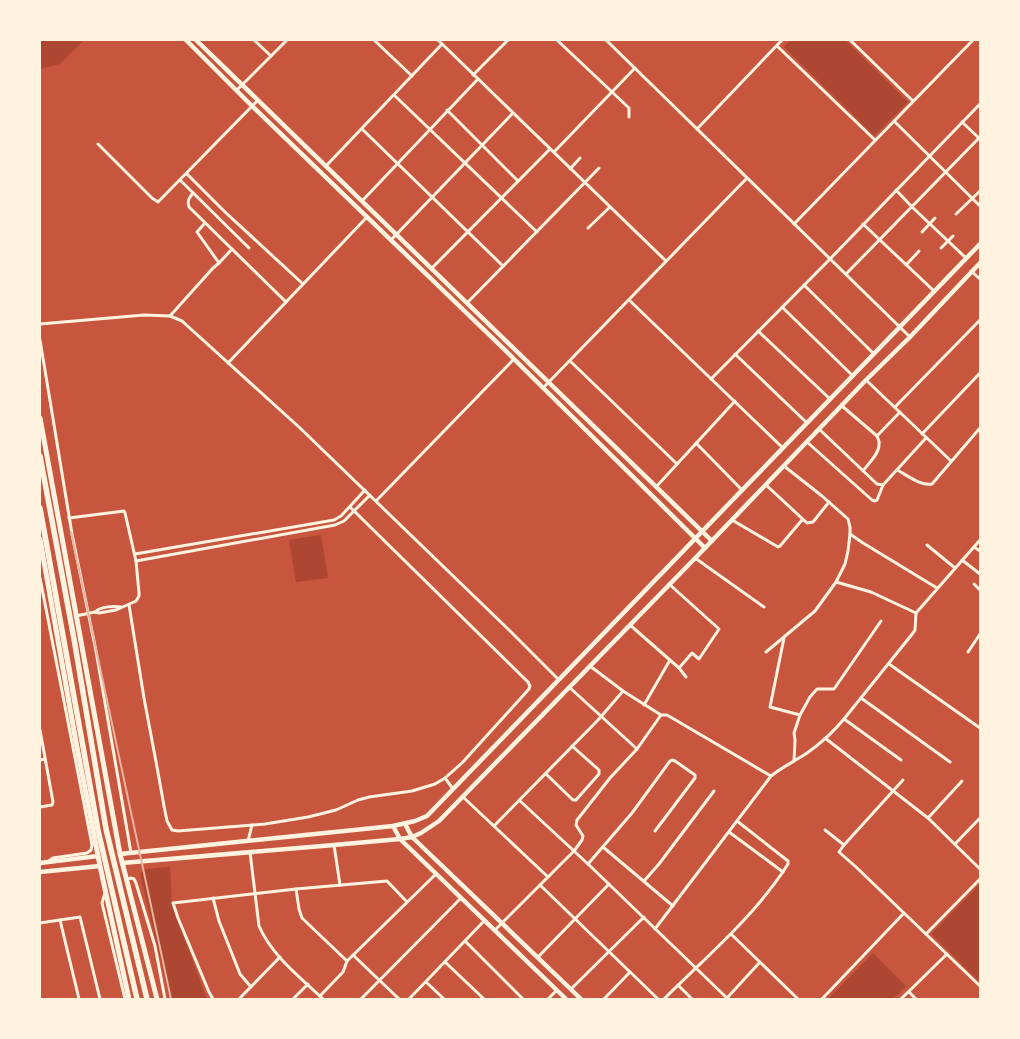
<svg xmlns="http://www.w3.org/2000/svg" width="1020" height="1039" viewBox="0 0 1020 1039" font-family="'Alegreya Sans',sans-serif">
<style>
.green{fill:#ae4732}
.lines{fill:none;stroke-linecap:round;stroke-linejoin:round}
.minor{stroke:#fff3e0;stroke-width:3}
.tertiary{stroke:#fff3e0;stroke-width:4.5}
.primary{stroke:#fff3e0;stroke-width:5}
.trunk{stroke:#fff3e0;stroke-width:5.5}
.rail{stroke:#e9b49f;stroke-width:2}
</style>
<rect width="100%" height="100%" fill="#c8553d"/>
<!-- green -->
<g class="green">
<polygon points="40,40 84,40 60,64 40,69"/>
<polygon points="791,40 845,40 908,102 874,136 784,47"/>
<polygon points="321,535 328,578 296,582 289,540"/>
<polygon points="170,867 172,904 206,997 209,999 170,999 140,874 145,869"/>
<polygon points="980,884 980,982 931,934"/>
<polygon points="873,953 906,986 893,999 828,999"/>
</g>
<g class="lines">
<!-- minor -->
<g class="minor">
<polyline points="254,40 271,56"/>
<polyline points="374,40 412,76"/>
<polyline points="438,40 666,261"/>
<polyline points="557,40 629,108 629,117"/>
<polyline points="606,40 910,337"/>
<polyline points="850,40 913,101"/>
<polyline points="777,46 875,140"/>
<polyline points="473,75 508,40"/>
<polyline points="237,90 287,40"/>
<polyline points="394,95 537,232"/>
<polyline points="447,110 518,181"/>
<polyline points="894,121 980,206"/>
<polyline points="962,122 980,139"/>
<polyline points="362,129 503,266"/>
<polyline points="697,129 782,40"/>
<polyline points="98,144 152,198 158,202 258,100"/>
<polyline points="554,152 635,68"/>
<polyline points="326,166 442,44"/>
<polyline points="570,169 580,158"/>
<polyline points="187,174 225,212 303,284"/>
<polyline points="180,180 249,248"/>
<polyline points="896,190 912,207 966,258"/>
<path d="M193,193c-4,5 -6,8 -4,14l97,95"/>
<polyline points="362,201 478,79"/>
<polyline points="956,214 980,191"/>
<polyline points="794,224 973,40"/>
<polyline points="863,224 934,291"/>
<polyline points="588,228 610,207"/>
<polyline points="922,232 935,218"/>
<polyline points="391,240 513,113"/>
<polyline points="941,248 953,236"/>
<polyline points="219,263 232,249"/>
<polyline points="906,265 919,251"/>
<polyline points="432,268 550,149"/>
<polyline points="971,271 980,279"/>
<polyline points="846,274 979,138"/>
<polyline points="804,285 874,354"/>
<polyline points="629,300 783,448"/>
<polyline points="467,303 599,168"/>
<polyline points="782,307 853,376"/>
<polyline points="170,316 213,268 219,263 197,232 205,223"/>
<polyline points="40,324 144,315 170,316 182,321 300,428 508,629 559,680"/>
<polyline points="758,331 830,399"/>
<polyline points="40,340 72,534 96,651 131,853"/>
<polyline points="735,354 807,423"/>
<polyline points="570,361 677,464"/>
<polyline points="228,363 367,217"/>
<polyline points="711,379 830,259 980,104"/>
<polyline points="866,380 951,461"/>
<polyline points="543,388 747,178"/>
<path d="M842,406l35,30c1,3 3,5 2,9 0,9 -11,19 -16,26"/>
<polyline points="895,407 980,320"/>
<polyline points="819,429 877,484 883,485 926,438"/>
<polyline points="922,434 980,373"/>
<polyline points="877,436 900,412"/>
<polyline points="807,442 872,500 875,501 877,500 883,485"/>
<polyline points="696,443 742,490"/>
<polyline points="784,466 822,496 848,519 850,527 850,534 863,543 937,588"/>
<path d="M897,470c10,5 23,16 35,14l48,-56"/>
<polyline points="766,485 807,523 813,522 829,502"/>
<polyline points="656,487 735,401"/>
<polyline points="376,501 514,359"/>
<polyline points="69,518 124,511 125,513 136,561 139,593 139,596 136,601 116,610 99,613 95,612 76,616"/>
<polyline points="732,520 778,547 780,546 802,520"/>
<polyline points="927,545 955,568"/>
<polyline points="974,547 980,551"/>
<polyline points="135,554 334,520 341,516 365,490"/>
<polyline points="695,558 764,607"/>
<polyline points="962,560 980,574"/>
<polyline points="136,561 335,525 344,521 370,495"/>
<polyline points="40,578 92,845 91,850 87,853 53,858 47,862"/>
<polyline points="836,582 871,592 916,613"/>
<polyline points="669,584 719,629 699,659 692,653 679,668"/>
<polyline points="974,584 980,590"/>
<polyline points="129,605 144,698 157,767 164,806 167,821 172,830 178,831 265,824 308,817 336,810 358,800 369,797 412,791 435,784 445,778 462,763 529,689 530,686 528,682 350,507"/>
<path d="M95,612c6,-6 19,-6 26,-5"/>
<polyline points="630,625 679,668 686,677"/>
<polyline points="784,638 770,707 800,715 794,733 795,740 794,761"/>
<polyline points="766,652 815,611 836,582 845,564 848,551 850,534"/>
<polyline points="968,652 980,634"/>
<polyline points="889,664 980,728"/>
<polyline points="590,666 623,691 661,715 667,715 771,776"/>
<polyline points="569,687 637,749"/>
<polyline points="861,698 950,762"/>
<polyline points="644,705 670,660"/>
<polyline points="800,715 810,697 817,689 834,689 881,621"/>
<polyline points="844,719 901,760"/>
<polyline points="40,730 53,802 52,805 40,807"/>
<polyline points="825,738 928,818 980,869"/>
<polyline points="40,760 45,759"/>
<polyline points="546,774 573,800 576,800 599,774 599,770 572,746"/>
<polyline points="445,778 453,789"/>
<polyline points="903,780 844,845 839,852 856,867 980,986"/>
<polyline points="463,797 548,877"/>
<polyline points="520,801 588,864 728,999"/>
<polyline points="928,818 962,781"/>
<polyline points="494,826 599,719 623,691"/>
<polyline points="825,830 844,845"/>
<polyline points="729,832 783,872"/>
<polyline points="248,841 252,825"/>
<polyline points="955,844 980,818"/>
<polyline points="334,845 340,885"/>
<polyline points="603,847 673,906"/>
<path d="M250,852l9,74c13,30 41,51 64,73"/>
<polyline points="588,864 632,813 670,761 672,760 675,761 695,775 695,778 655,831"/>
<polyline points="127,879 131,878 134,879 136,883 155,946 165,999"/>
<polyline points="644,881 659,864 714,791"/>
<polyline points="540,885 658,999"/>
<polyline points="296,889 299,909 302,918 347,961"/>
<polyline points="105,893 102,903 125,999"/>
<polyline points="213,898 219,921 240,974 251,987"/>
<polyline points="60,920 79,999"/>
<polyline points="40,923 80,917 100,999"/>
<path d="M655,929l116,-153c11,-9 24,-15 36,-23 13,-9 27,-22 37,-34l69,-86 2,-3 1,-17 64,-73"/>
<polyline points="495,930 574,851 582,840 583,836 576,825 577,820 610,778 637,749 661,715"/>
<polyline points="731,934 798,999"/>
<polyline points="926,934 980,879"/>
<polyline points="465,941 523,999"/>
<polyline points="353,955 399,999"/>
<polyline points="538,957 609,884"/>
<polyline points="445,962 484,999"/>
<polyline points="426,982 444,999"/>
<polyline points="678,985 692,999"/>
<polyline points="571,989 644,917"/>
<polyline points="909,992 916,999"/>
<polyline points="320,996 343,972 347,961 436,874"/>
<polyline points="727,998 760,962"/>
<polyline points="213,999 209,992 178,918 173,903 296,889 387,881 407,902"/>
<polyline points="239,999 280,957"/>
<polyline points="293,999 308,984"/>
<polyline points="361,999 461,898"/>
<polyline points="409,999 485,920"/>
<polyline points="548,999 557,990"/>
<polyline points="604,999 630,972"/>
<path d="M664,999c43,-43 91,-83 124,-135v-3l-51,-40"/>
<polyline points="822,999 904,913"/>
<polyline points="901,999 947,954"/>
</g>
<!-- tertiary -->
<g class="tertiary">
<polyline points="186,40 252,106 509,354 705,548"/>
<polyline points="196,40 712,541"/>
<polyline points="405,824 412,837 581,999"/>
<polyline points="393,826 400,839 566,999"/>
<polyline points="120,854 393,826 415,821 427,816 980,244"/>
<polyline points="40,863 98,856"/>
<polyline points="122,863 334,845 400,839 412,837 421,833 439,821 705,548 866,380 910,337 980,263"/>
<polyline points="40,872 100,866"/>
</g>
<!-- primary -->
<g class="primary">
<polyline points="40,418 120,854 157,999"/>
<polyline points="40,539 76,742 100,866 129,999"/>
</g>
<!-- trunk -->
<g class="trunk">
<polyline points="40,456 74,639 106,829 147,999"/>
<polyline points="40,508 98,830 137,999"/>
</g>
<!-- rail -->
<polyline class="rail" points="71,532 171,999"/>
</g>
<!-- border -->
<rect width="1020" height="1039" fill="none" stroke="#fff3e0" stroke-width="82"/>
</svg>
